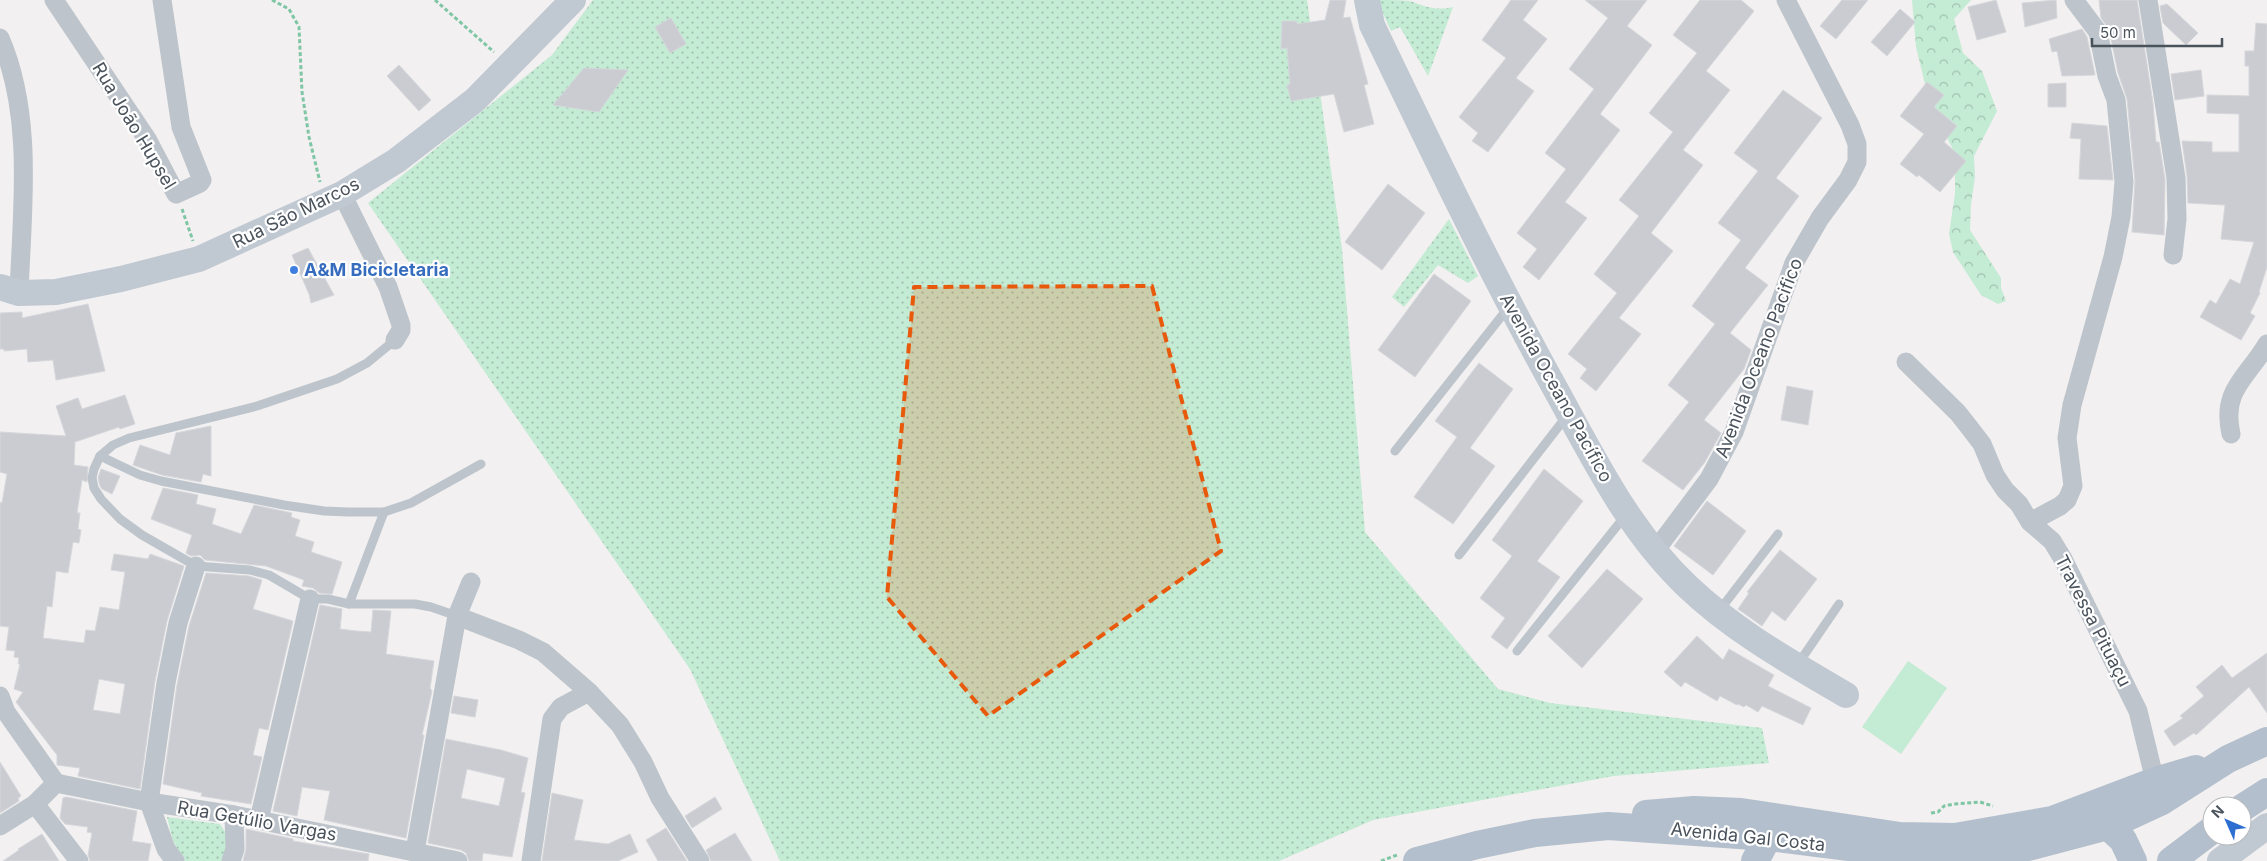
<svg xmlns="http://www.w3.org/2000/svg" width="2267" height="861" viewBox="0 0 2267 861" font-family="Inter,sans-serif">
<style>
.forest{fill:url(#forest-crowns)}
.park{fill:url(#park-dots)}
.pitch{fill:#c4ebd4}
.building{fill:#cbccd2;stroke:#d5d7db;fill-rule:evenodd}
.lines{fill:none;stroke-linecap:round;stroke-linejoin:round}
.path{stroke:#7fc6a5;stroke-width:3;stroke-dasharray:4 2.5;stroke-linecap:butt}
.lane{stroke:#bdc4cb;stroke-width:9}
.street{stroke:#bdc4cb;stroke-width:19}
.secondary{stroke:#c0c8d2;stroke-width:26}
.primary{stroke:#b3bfcc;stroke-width:28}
.marked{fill:#e8590c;fill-opacity:0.2;stroke:#e8590c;stroke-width:4;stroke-dasharray:10 6;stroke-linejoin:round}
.shop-dot{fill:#3f7fe0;stroke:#fff;stroke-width:2}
.labels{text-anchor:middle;stroke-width:4.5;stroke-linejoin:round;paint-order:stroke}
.street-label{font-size:18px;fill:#4a535c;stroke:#fff}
.shop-label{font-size:18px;font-weight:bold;fill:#366cbe;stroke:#fff;text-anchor:start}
</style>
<defs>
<pattern id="forest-crowns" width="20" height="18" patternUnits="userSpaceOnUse" patternTransform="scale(1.25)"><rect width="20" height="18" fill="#c4ebd4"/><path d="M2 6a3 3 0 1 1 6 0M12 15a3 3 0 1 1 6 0" fill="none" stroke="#a1c1af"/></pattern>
<pattern id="park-dots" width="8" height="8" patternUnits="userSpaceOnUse" patternTransform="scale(1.25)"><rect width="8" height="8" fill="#c4ebd4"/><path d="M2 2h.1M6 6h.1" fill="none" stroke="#a1c1af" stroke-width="1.8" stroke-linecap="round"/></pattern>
</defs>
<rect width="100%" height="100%" fill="#f2f0f0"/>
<!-- forest -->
<polygon class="forest" points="1912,0 1971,0 1954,19 1963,53 1982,71 1997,111 1974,156 1975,177 1971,204 1970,230 2001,278 2001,288 2006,301 1998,304 1981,295 1953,252 1949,234 1955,194 1955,154 1933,108 1925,84 1916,47"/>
<!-- park -->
<g class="park">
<polygon points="593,0 1307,0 1342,249 1365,532 1498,689 1550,703 1762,728 1769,763 1614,776 1373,820 1279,861 780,861 690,669 368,203 552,55"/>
<path d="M1377,0c10,0 24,0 33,1 16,6 26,10 43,6l-25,69 -28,-49 -9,4z"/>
<polygon points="1449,219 1478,276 1468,283 1438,265 1404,307 1392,297"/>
<polygon points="167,817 220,824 227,835 225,861 185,861 173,841"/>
</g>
<!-- pitch -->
<polygon class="pitch" points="1908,661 1947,688 1901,754 1862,727"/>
<!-- building -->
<g class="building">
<polygon points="1330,0 1346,0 1343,18 1350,17 1368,84 1364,85 1374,124 1344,132 1334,94 1291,101 1287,85 1290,84 1287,48 1281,49 1282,21 1297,21 1297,24 1325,20"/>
<polygon points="1511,0 1538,0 1523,20 1547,39 1516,78 1534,91 1488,152 1472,141 1478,133 1459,117 1506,58 1482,40"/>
<polygon points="1585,0 1647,0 1627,26 1652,45 1600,114 1620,130 1565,202 1587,218 1539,280 1523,267 1537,249 1517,233 1566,169 1545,153 1594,89 1569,69 1608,18"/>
<polygon points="1700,0 1741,0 1754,11 1706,71 1730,90 1683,150 1703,165 1651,233 1673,251 1619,318 1641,334 1596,391 1580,378 1587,369 1568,354 1617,293 1594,274 1639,216 1619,200 1673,132 1649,113 1697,53 1673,35"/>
<polygon points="1842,0 1868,0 1836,39 1820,26"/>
<polygon points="1996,0 2006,32 1977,40 1968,7"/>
<polygon points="2056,0 2057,18 2025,27 2022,3"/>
<polygon points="2099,0 2137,0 2153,103 2156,142 2159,142 2165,179 2164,235 2132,232 2135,181 2127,99 2118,73 2109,29 2101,18"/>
<polygon points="2167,4 2198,33 2186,45 2163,23 2160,6"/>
<polygon points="1900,9 1915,22 1887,56 1871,42"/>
<polygon points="671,18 686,44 670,53 655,27"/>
<polygon points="2256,23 2267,24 2267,267 2259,292 2260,293 2250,313 2255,316 2241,340 2200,317 2210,300 2216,304 2230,279 2240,284 2254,242 2221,239 2225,205 2188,203 2187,176 2182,141 2212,142 2212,152 2239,152 2239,114 2207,113 2207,95 2249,96 2249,66 2245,66 2245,51 2254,51"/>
<polygon points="2082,29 2087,37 2095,75 2062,76 2057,51 2052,52 2049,39"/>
<polygon points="399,65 431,100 419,111 387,76"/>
<polygon points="584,68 628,70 599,112 553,105"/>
<polygon points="2201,70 2204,96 2175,100 2171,74"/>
<polygon points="1927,82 1944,95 1934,107 1957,126 1944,142 1966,161 1940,192 1919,175 1917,177 1900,164 1924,134 1900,116"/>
<polygon points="2066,83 2066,107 2048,107 2048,84"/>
<polygon points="1783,90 1822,118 1776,178 1799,196 1745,268 1768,285 1730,333 1751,350 1744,369 1704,420 1721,433 1705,462 1683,490 1642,461 1689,402 1668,385 1715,324 1692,306 1741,240 1718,223 1758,171 1734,153"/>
<polygon points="2072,123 2107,126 2113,180 2079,179 2081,139 2070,138"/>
<polygon points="1388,184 1425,213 1382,270 1345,242"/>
<polygon points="308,248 334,295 311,303 309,294 292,255"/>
<polygon points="1434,274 1471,301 1415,377 1378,350"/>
<polygon points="88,304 105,371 56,380 53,360 28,362 27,349 4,351 4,349 0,349 0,313 22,312 22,318"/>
<polygon points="1479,363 1513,389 1470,448 1495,466 1453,524 1414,497 1457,437 1435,421"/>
<polygon points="1787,386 1813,391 1808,425 1781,420"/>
<path d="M125,395l10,29 -15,5 -1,-2 -44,15 -1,23 14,2 -1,15 -5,-2 -5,33h3l-2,16 3,1 -2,13 -6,-1 -5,31 -12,-2 -4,36 -5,-1 -4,32 41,5 2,-13 9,1 5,-24 19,3 6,-38 -14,-2 3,-16 34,5 2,-5 34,12 -17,55 -12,60 -15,108 -62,-13 2,-8 -23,-3v-10l-41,-53 7,-10 -9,-3 6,-25h-2l1,-6 -5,-1 1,-6 -9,-1 3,-23 -9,-1v-124l2,1 5,-29 -7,-2v-40l66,4 -10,-30 22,-8 4,11zM99,679l26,5 -5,30 -27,-4z"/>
<polygon points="211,426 211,476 203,474 201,482 162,475 133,465 140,445 170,455 176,433"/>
<polygon points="101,469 120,476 112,494 102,489 100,486 98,478"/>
<polygon points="1544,469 1583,501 1537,561 1560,577 1507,649 1491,637 1505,618 1480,598 1512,556 1492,540"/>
<polygon points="163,488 198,495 196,504 216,509 212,524 241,534 254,505 292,513 291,517 300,520 295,536 314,542 311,552 342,562 332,594 319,593 313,588 302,586 304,580 266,566 205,560 200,555 191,556 186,553 192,535 151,519"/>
<polygon points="1707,501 1746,531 1713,575 1674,546"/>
<polygon points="1780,550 1817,579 1785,621 1772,611 1762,626 1738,609 1749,593 1747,592"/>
<polygon points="1607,569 1643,599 1582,668 1548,636"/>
<polygon points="206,573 249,576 262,580 253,609 293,621 268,730 259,728 253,755 262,757 251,804 201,796 202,793 163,784 177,685 189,626"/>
<polygon points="320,605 342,609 340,629 356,631 371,632 373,610 391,611 386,654 434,661 430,688 432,691 422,735 424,735 406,838 324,820 330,791 302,787 297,816 273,811"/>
<polygon points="1697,636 1723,660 1729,649 1774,675 1768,686 1811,708 1803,725 1762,706 1758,712 1746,705 1744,707 1738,704 1737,705 1720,696 1717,701 1685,682 1681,687 1664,672"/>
<polygon points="2267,653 2267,713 2249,687 2196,735 2194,733 2174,746 2164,731 2183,718 2180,716 2204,696 2196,687 2222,665 2232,678"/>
<polygon points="454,696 478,700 475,717 451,713"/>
<path d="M446,739l55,11 27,8 -7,34 4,1 -13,64 -29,-4 -1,8h-13l-3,-8 -5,-3 -33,-7zM467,769l38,9 -6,28 -38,-8z"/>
<polygon points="0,762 21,796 18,798 19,801 0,813"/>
<polygon points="552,793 583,800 574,840 608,844 630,834 638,852 618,861 542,861"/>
<polygon points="66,797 137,811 132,841 151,844 148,861 90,861 88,855 92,833 87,832 88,827 65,824 60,818 63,798"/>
<polygon points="715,797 722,809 692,828 685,816"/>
<polygon points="666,828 687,861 658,861 646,840"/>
<polygon points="246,829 293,839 293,841 369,854 368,861 243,861 246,849"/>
<polygon points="735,833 752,861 711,861 706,850"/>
<polygon points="42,834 59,861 3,861 19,850 18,849"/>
</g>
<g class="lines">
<!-- path -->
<g class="path">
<polyline points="272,0 289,9 299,27 302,92 309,137 320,182"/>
<polyline points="435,0 494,52"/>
<polyline points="182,209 193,241"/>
<polyline points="1931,813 1938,812 1944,806 1954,804 1980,802 1993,806"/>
<polyline points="1381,861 1397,855"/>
</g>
<!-- lane -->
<g class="lane">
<polyline points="1395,451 1508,308"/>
<polyline points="100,456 113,445 129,438 257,406 337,379 367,363 395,340"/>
<polyline points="1459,555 1566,417"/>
<polyline points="349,604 384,512"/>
<polyline points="1719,611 1778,534"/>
<polyline points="457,616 431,607 415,604 349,604 328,599 310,599 269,575 250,570 196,566 142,535 120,519 101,499 94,488 92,478 94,469 100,456 140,475 161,481 284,505 324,511 348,512 384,512 411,503 481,464"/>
<polyline points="1517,651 1625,516"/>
<polyline points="1798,664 1839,604"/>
</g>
<!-- street -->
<g class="street">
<polyline points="54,0 147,139 176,194 200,183 202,180 181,127 162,0"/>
<polyline points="2148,0 2176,178 2177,219 2173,255"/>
<path d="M0,38c34,78 22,172 19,255"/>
<polyline points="342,194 388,287 401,325 401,330 395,340"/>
<polyline points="1906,362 1958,413 1969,427 1982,444 1995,475 2005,490 2019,504 2030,522 2052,541 2063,559 2138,711 2155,781"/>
<path d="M2231,434c-10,-44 16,-56 36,-90"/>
<polyline points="2030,522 2060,506 2067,500 2073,486 2067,438 2072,405 2113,257 2121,217 2124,182 2116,100 2107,76 2098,32 2074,0"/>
<polyline points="1655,551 1709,479 1734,432 1794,263 1820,218 1848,180 1857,162 1857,144 1850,125 1786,0"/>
<polyline points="457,616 519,640 543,652 589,692 620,725 643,762 660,798 700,861"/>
<polyline points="0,696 6,712 56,783"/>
<polyline points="56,783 149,802 234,815 458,861"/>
<polyline points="35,804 79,861"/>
<polyline points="259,820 310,599"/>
<polyline points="0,826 35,804 56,783"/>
<polyline points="415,851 457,616 471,582"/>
<polyline points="175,861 166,849 149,802 166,683 178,623 196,566"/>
<polyline points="231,861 235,849 234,815"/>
<polyline points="531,861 552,719 561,707 589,692"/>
</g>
<!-- secondary -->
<g class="secondary">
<path d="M1367,0l5,25c59,123 118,246 184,365 38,69 73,141 131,196 47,45 103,76 159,109"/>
<polyline points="0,287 19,293 56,292 121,279 199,259 342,194 396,161 475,100 573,0"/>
<polyline points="2220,861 2267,826"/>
</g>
<!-- primary -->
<g class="primary">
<polyline points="2242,808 2267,792"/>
<polyline points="1646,814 1694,810 1741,812 1900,836 1955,837 2052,820 2155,781 2196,769"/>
<polyline points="2091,824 2108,826 2123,840 2133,861"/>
<polyline points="1417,861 1477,845 1535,833 1608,826 1768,837 1912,855 1952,858 2028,847 2108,826 2162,801 2228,759 2267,741"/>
<polyline points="1755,861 1768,837 1783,829"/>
<polyline points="2171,861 2212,830"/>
</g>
</g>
<!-- marked area -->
<path class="marked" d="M1152,286l69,265 -233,165 -101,-119 27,-310z"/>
<!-- markers -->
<circle class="shop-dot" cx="294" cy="270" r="5"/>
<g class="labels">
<!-- street labels -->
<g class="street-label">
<text transform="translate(134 126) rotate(59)" y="6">Rua João Hupsel</text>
<text transform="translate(296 213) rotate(-26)" y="6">Rua São Marcos</text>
<text transform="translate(1759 358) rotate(-69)" y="6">Avenida Oceano Pacifico</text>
<text transform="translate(1556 388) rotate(61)" y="6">Avenida Oceano Pacífico</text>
<text transform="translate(2093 621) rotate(63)" y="6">Travessa Pituaçu</text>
<text transform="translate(257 821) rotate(10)" y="6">Rua Getúlio Vargas</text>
<text transform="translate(1748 837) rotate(6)" y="6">Avenida Gal Costa</text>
</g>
<!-- shop labels -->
<g class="shop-label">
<text x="304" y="276">A&amp;M Bicicletaria</text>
</g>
</g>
<!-- north arrow -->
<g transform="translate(2227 821) rotate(315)"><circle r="24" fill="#ffffff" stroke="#b7babe"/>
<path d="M0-4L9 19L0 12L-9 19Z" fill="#2c6fd1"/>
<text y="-8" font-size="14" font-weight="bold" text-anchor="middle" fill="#4a535c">N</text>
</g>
<!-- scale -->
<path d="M2092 38v8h130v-8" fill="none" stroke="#4a535c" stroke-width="2.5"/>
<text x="2100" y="38" font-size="15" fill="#4a535c" stroke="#ffffff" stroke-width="4" paint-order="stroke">50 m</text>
</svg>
